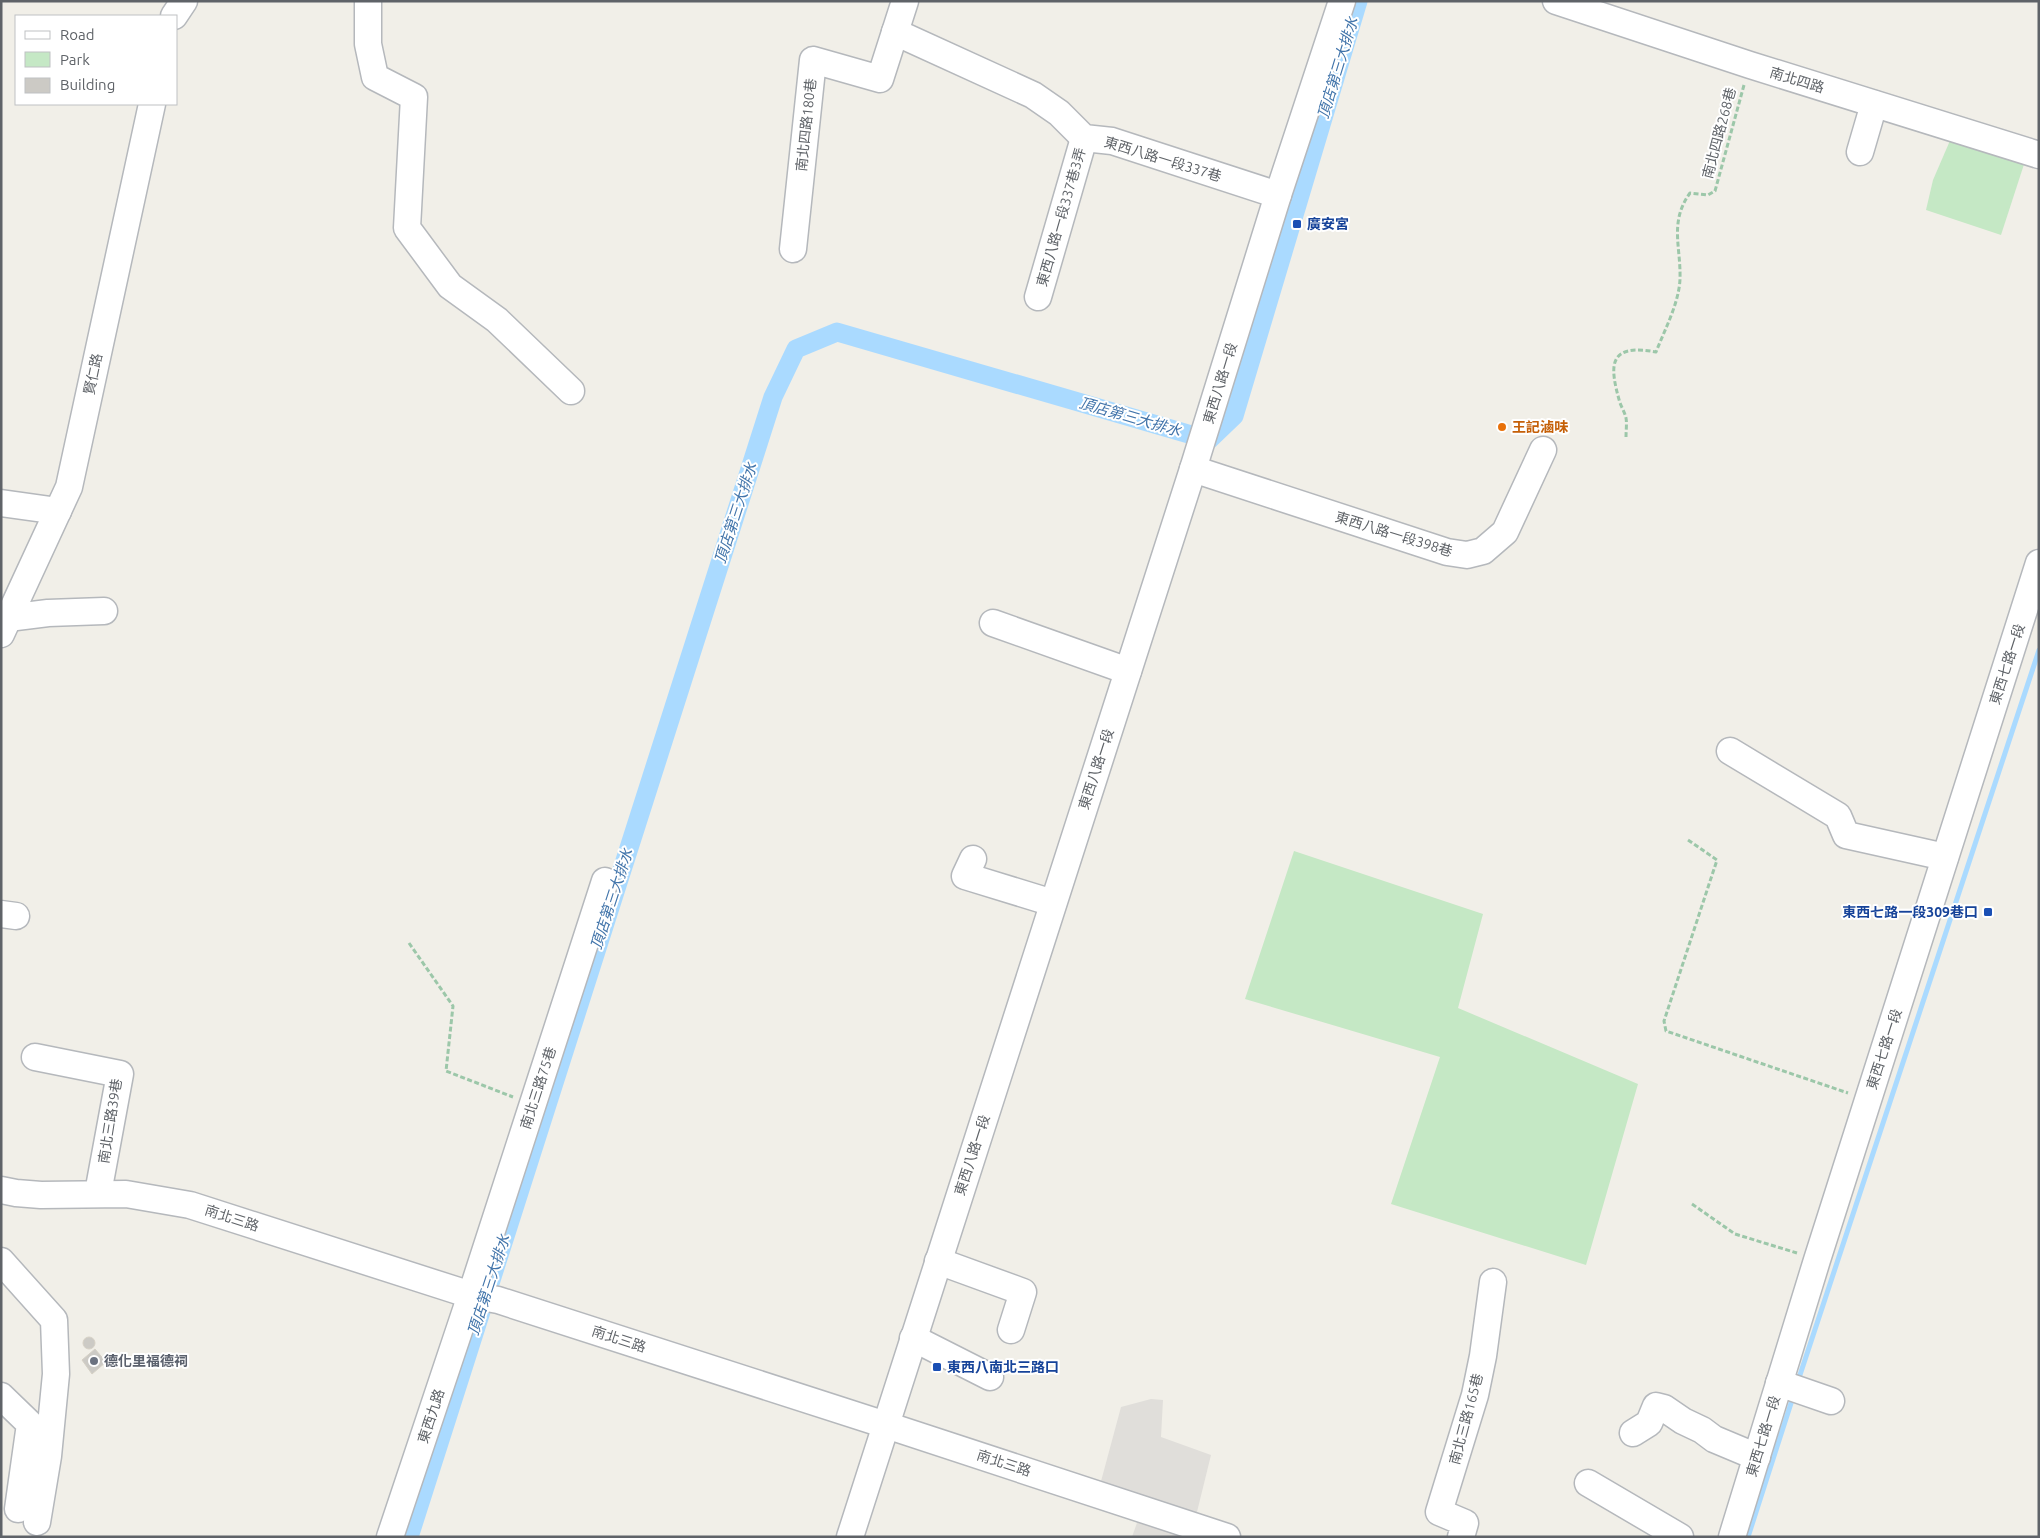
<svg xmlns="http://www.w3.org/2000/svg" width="2040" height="1538" viewBox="0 0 2040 1538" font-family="Ubuntu,'Noto Sans TC',sans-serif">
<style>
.industrial{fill:#e0deda}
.green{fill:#c5e8c5}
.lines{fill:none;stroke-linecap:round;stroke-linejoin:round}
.stream{stroke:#aadaff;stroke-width:5}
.canal{stroke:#aadaff;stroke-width:19}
.building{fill:#cccac5;stroke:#d6d1c6}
.minor-casing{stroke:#b5b8bc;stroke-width:29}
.path{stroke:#9cc7a9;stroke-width:3;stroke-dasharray:5 2.5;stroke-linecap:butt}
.minor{stroke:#fff;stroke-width:26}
.transit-dot{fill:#1a4fb4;stroke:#fff;stroke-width:2}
.food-dot{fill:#e8710a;stroke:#fff;stroke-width:2}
.worship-dot{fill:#6b7280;stroke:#fff;stroke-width:2}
.labels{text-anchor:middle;stroke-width:4;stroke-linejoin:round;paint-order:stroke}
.street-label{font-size:14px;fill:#5f6368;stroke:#fff}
.transit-label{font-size:14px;font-weight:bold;fill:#164399;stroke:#fff;text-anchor:start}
.food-label{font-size:14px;font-weight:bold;fill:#c56008;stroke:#fff;text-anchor:start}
.worship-label{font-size:14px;font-weight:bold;fill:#5b616d;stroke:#fff;text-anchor:start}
.water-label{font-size:15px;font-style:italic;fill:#4174aa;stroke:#fff}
</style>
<rect width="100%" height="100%" fill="#f1efe8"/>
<!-- industrial -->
<g class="industrial">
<polygon points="1151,1399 1163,1400 1161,1437 1211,1455 1196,1516 1100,1485 1121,1407"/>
<polygon points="1138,1520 1193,1537 1132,1537"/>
</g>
<!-- green -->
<g class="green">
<polygon points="1955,129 2028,152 2001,235 1926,210 1933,180"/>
<polygon points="1294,851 1483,914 1458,1008 1638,1084 1586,1265 1391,1204 1440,1057 1245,999"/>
</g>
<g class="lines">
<!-- stream -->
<g class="stream">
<polyline points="1798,1381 2039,650"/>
<polyline points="1748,1537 1793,1397"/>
</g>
<!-- canal -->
<polyline class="canal" points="409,1537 773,397 796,349 837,332 1209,440 1234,416 1358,1"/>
</g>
<!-- building -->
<g class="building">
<circle cx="89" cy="1343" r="6"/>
<polygon points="95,1349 106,1362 92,1374 82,1360"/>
</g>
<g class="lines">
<!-- minor casing -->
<g class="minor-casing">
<g id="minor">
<polyline points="368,1 368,44 375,77 414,97 407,228 450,286 497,320 571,391"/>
<polyline points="1556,1 1750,65 2039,155"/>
<polyline points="174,16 184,1"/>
<polyline points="895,32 1033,95 1059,113 1084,138 1112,141 1278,195"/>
<polyline points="1860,152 1874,104"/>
<polyline points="793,249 813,60 880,79 905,1"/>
<polyline points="1038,297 1084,138"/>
<polyline points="1193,469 1447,552 1467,555 1483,551 1505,532 1543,450"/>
<polyline points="1,503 58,511"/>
<polyline points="8,618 48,613 104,611"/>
<polyline points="993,623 1128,671"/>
<polyline points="1,634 69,487 152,104"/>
<polyline points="1730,751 1838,816 1846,835 1945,857"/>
<polyline points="973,859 965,876 1053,903"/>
<polyline points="1,914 16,916"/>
<polyline points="35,1057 120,1074 98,1193"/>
<polyline points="1,1190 16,1193 41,1195 126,1194 190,1205 471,1295 498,1300 886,1425 1227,1537"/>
<polyline points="1,1261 54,1320 56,1374 48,1456 37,1522"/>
<polyline points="938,1261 1023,1292 1011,1330"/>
<polyline points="913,1338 990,1377"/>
<polyline points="1779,1383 1831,1401"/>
<polyline points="1,1396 30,1424 18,1509"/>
<polyline points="1633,1433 1649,1423 1656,1406 1664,1408 1683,1421 1702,1430 1714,1439 1757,1457"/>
<polyline points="1588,1483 1680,1537"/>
<polyline points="390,1537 471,1295 605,881"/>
<polyline points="850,1537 1193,469 1278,195 1342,1"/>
<polyline points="1461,1537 1465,1523 1439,1512 1475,1395 1483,1356 1493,1282"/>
<polyline points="1732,1537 1817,1260 2039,563"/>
</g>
</g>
<!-- path -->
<g class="path">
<path d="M1626,437c0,-6 1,-14 0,-19 -1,-5 -4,-10 -6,-15 -11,-38 -12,-60 36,-51 9,-23 23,-49 24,-73 1,-32 -11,-57 10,-86l18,2 7,-4 29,-106"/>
<polyline points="1688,840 1717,860 1664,1021 1666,1031 1848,1093"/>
<polyline points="409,943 453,1006 446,1071 513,1097"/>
<polyline points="1692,1204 1735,1234 1797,1253"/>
</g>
<!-- minor -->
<use href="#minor" class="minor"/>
</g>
<!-- markers -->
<g class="transit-dot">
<rect x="1292" y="219" width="10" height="10" rx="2.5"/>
<rect x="1983" y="907" width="10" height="10" rx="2.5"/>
<rect x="932" y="1362" width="10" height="10" rx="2.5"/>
</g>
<circle class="food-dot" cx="1502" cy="427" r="5"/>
<circle class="worship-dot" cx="94" cy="1361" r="5"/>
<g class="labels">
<!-- street labels -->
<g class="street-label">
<text transform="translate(1797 80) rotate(17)" y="5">南北四路</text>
<text transform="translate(806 125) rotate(-84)" y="5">南北四路180巷</text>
<text transform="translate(1719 133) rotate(-75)" y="5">南北四路268巷</text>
<text transform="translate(1163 159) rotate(17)" y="5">東西八路一段337巷</text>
<text transform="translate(1061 217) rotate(-74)" y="5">東西八路一段337巷3弄</text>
<text transform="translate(93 374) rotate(-78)" y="5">賢仁路</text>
<text transform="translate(1220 383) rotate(-73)" y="5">東西八路一段</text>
<text transform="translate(1394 534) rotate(17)" y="5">東西八路一段398巷</text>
<text transform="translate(2007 664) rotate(-72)" y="5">東西七路一段</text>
<text transform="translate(1096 769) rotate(-72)" y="5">東西八路一段</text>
<text transform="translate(1884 1049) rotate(-72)" y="5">東西七路一段</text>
<text transform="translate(538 1088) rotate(-72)" y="5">南北三路75巷</text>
<text transform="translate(110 1121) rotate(-81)" y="5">南北三路39巷</text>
<text transform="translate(972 1155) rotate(-72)" y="5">東西八路一段</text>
<text transform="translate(232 1218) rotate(18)" y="5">南北三路</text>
<text transform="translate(619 1339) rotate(18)" y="5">南北三路</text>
<text transform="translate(431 1416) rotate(-72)" y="5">東西九路</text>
<text transform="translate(1466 1419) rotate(-75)" y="5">南北三路165巷</text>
<text transform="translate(1763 1436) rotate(-73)" y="5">東西七路一段</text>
<text transform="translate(1004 1463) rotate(18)" y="5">南北三路</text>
</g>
<!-- transit labels -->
<g class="transit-label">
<text x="1307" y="229">廣安宮</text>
<text x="1978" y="917" text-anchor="end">東西七路一段309巷口</text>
<text x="947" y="1372">東西八南北三路口</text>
</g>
<!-- food labels -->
<g class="food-label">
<text x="1512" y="432">王記滷味</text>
</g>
<!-- worship labels -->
<g class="worship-label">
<text x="104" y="1366">德化里福德祠</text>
</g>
<!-- water labels -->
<g class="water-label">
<text transform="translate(1338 68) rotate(-73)" y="5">頂店第三大排水</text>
<text transform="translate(1130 417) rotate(16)" y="5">頂店第三大排水</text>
<text transform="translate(736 513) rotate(-72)" y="5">頂店第三大排水</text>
<text transform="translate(612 899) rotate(-72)" y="5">頂店第三大排水</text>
<text transform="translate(489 1285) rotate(-72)" y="5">頂店第三大排水</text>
</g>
</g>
<!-- border -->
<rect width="2040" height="1538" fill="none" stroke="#5f6368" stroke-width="5"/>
<!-- legend -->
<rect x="15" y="15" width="162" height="90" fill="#ffffff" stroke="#bfc1c3"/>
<rect x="25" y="31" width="25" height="8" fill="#ffffff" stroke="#bfc1c3"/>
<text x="60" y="40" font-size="15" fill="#5f6368">Road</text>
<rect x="25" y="52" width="25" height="15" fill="#c5e8c5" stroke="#bfc1c3"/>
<text x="60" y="65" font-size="15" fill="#5f6368">Park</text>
<rect x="25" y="78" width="25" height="15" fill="#cccac5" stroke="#bfc1c3"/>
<text x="60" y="90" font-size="15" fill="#5f6368">Building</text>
</svg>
